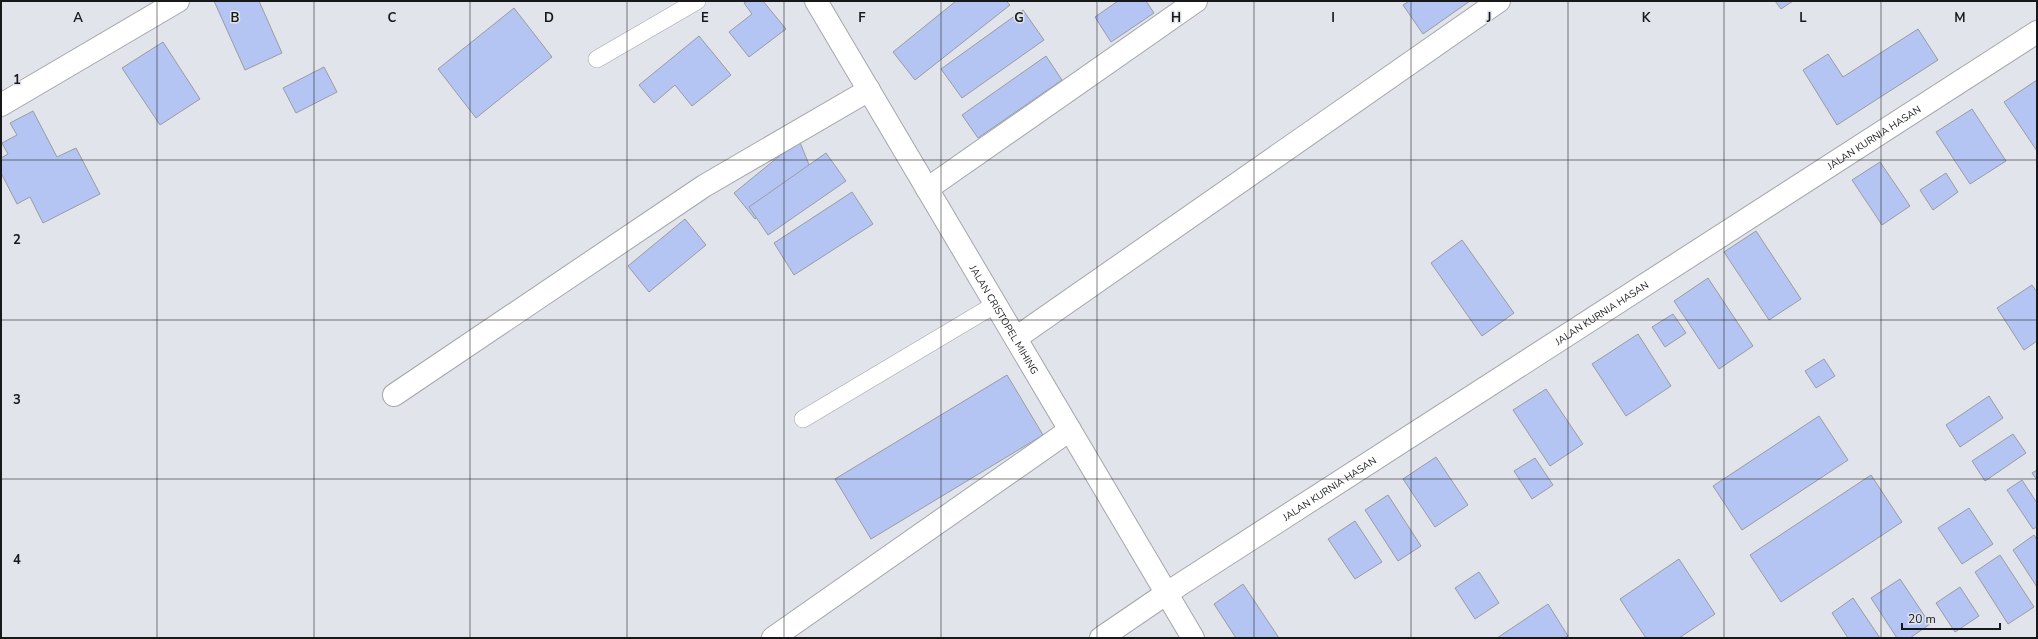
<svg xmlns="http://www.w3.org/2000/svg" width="2038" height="639" viewBox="0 0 2038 639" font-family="'Nunito Sans',sans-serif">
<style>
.building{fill:#b4c5f3;stroke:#9a9ca2}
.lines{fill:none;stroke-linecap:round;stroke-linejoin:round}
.service-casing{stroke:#a4a6ac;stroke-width:18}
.minor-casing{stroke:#a4a6ac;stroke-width:24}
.tertiary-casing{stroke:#a4a6ac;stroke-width:24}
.service{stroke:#fff;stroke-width:17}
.minor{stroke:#fff;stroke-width:22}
.tertiary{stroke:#fff;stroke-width:22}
.grid{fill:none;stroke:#17181a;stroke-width:1;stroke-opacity:0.55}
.labels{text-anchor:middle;stroke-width:3;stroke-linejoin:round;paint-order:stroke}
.street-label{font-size:10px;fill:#17181a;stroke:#e1e4ea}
.grid-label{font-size:13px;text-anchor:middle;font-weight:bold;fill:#17181a;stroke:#e1e4ea;stroke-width:3;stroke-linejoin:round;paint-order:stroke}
</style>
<rect width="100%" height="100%" fill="#e1e4ea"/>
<!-- building -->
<g class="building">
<polygon points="214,1 259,1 282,53 245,70"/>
<polygon points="747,1 763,1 786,29 749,57 729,32 752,14 744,3"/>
<polygon points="956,1 1006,1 1010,5 915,80 893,52"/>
<polygon points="1118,1 1146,1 1154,13 1111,42 1095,17"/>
<polygon points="1409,1 1470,1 1423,34 1403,5"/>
<polygon points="1775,1 1793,1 1781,9"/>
<polygon points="514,8 552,57 476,118 438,69"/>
<polygon points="1023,10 1044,40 962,98 941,69"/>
<polygon points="1918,29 1938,60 1837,125 1803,70 1828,54 1843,77"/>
<polygon points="699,36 731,75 692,106 675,85 654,103 639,85"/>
<polygon points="163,42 200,99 160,125 122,68"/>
<polygon points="1046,56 1062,80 978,138 962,115"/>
<polygon points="324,67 337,92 296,113 283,88"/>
<polygon points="2037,80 2037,151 2004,102"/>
<polygon points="1972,109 2006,161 1970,184 1936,132"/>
<polygon points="33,111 57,157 76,148 100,194 43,223 30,197 17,204 1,173 1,158 8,154 2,143 17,135 10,123"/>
<polygon points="799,140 812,172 755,219 734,193"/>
<polygon points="826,153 846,181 768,235 749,207"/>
<polygon points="1880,162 1910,206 1882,225 1852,180"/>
<polygon points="1946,173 1958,192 1933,210 1920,190"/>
<polygon points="852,192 873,224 794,275 774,243"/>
<polygon points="685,219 706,245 649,292 628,266"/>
<polygon points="1756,231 1801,299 1769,320 1724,252"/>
<polygon points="1462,240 1514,313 1482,336 1431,263"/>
<polygon points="1708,278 1753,346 1719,369 1674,301"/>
<polygon points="2032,285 2037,292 2037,341 2024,350 1997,308"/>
<polygon points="1673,314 1686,333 1665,347 1652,327"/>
<polygon points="1638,334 1671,386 1626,416 1592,364"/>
<polygon points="1824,359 1835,376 1816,388 1805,371"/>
<polygon points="1007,375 1043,435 871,539 835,479"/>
<polygon points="1546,389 1583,444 1550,466 1513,410"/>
<polygon points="1989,396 2003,418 1960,447 1946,425"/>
<polygon points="1819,416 1848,460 1742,530 1713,486"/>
<polygon points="2013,434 2026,453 1985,481 1972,461"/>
<polygon points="1436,457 1468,505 1435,527 1403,479"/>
<polygon points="1535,458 1553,485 1532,499 1514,471"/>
<polygon points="2037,470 2037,480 2032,473"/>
<polygon points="1871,475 1902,522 1781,602 1750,555"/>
<polygon points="2022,480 2037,503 2037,527 2033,529 2007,490"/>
<polygon points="1388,495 1421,546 1398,561 1365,510"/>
<polygon points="1969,508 1993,544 1962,564 1938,528"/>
<polygon points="1355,521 1382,562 1355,579 1328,539"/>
<polygon points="2034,535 2037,540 2037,587 2013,550"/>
<polygon points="2000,555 2034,607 2008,624 1975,572"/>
<polygon points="1679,559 1715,614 1679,638 1646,638 1620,599"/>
<polygon points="1479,572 1499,603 1475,619 1455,588"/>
<polygon points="1900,579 1930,624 1910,638 1897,638 1871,598"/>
<polygon points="1243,584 1279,638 1236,638 1214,604"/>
<polygon points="1960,587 1979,616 1955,632 1936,603"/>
<polygon points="1853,598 1880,638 1848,638 1832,613"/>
<polygon points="1548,604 1568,636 1564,638 1497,638"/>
</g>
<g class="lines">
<!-- service casing -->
<g class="service-casing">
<g id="service">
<polyline points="597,59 697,1"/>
<polyline points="803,419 996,304"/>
</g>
</g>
<!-- minor casing -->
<g class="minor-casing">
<g id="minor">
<polyline points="1,105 178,1"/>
<polyline points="927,189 1196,1"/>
<polyline points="1016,338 1499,1"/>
<polyline points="394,395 704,186 869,90"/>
<polyline points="773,638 1070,430"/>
<path id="s1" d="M1101,638l66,-45 870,-561"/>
</g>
</g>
<!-- tertiary casing -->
<g class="tertiary-casing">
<g id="tertiary">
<path id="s2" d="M816,1l377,637"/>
</g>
</g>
<!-- service -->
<use href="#service" class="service"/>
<!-- minor -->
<use href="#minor" class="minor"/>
<!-- tertiary -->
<use href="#tertiary" class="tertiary"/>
</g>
<!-- grid -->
<path class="grid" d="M157,1v637M314,1v637M470,1v637M627,1v637M784,1v637M941,1v637M1097,1v637M1254,1v637M1411,1v637M1568,1v637M1724,1v637M1881,1v637M1,160h2036M1,320h2036M1,479h2036"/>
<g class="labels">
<!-- street labels -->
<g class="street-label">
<text dy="4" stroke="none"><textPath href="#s1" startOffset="921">JALAN KURNIA HASAN</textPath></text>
<text dy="4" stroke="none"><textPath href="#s1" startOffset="597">JALAN KURNIA HASAN</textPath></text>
<text dy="4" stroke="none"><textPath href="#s2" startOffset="370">JALAN CRISTOPEL MIHING</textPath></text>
<text dy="4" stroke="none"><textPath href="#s1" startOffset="273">JALAN KURNIA HASAN</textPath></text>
</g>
</g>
<g class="grid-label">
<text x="78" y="22">A</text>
<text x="235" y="22">B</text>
<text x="392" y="22">C</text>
<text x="549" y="22">D</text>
<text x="705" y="22">E</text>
<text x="862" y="22">F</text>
<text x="1019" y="22">G</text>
<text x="1176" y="22">H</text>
<text x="1333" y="22">I</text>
<text x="1489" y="22">J</text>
<text x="1646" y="22">K</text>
<text x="1803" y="22">L</text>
<text x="1960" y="22">M</text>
<text x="17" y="84">1</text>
<text x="17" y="244">2</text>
<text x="17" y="404">3</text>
<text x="17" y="564">4</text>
</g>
<!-- border -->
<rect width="2038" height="639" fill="none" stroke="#17181a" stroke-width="4"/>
<!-- scale -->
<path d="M1902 623v6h98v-6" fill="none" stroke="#17181a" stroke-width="2"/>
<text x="1908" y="623" font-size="12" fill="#17181a" stroke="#e1e4ea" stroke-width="3" paint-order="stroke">20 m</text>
</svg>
